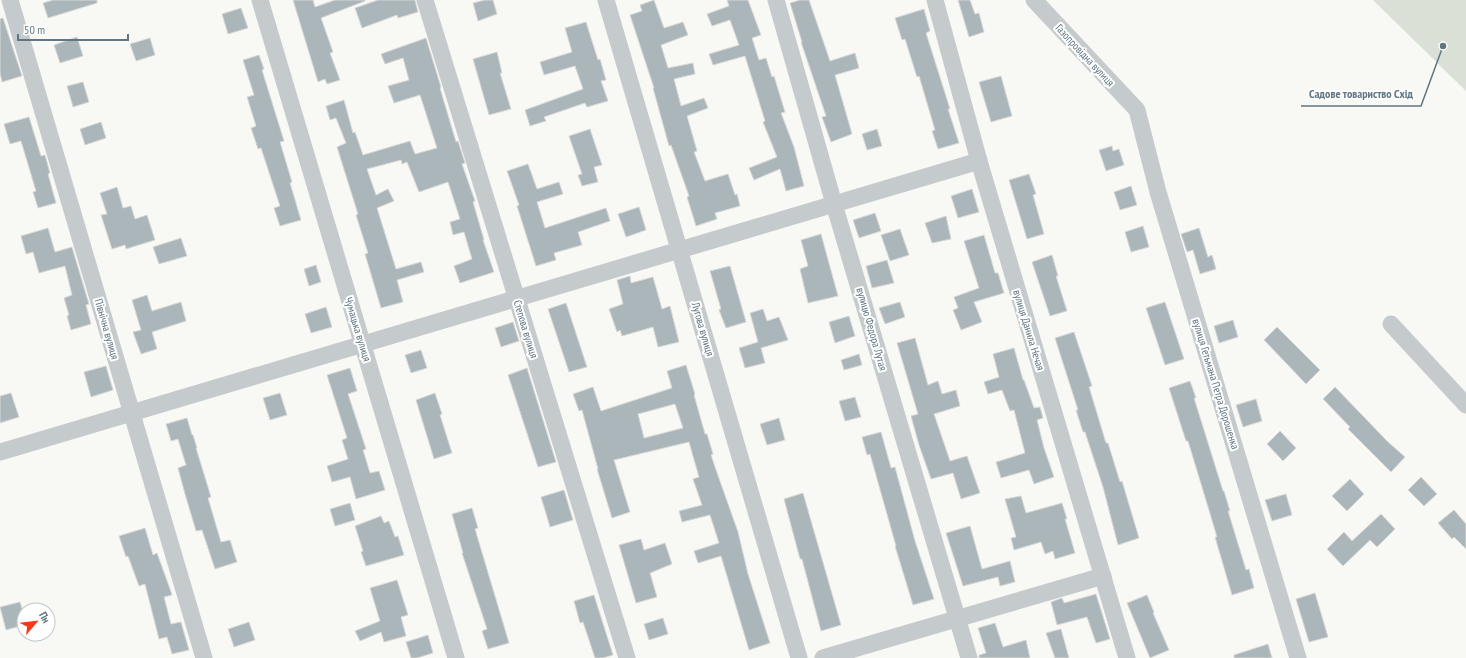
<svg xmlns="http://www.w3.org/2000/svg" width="1466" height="658" viewBox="0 0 1466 658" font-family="'PT Sans Narrow',sans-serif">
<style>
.green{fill:#dae0d5}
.building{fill:#abb6ba;stroke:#d9d9d7;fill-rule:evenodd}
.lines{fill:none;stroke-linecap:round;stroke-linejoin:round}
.minor{stroke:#c5cacd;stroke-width:17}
.labels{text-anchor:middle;stroke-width:4;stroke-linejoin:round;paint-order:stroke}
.street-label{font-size:11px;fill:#607682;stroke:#fff}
.leader{fill:none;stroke:#607682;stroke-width:1.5}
.callout-dot{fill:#607682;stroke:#fff;stroke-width:1.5}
.callout-label{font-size:12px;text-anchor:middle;font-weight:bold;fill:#607682;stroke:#fff;stroke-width:4;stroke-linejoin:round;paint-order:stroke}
</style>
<rect width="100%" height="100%" fill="#f8f8f5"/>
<!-- green -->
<polygon class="green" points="1373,0 1466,0 1466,91"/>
<!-- building -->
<g class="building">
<polygon points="53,0 97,0 97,3 48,18 43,3"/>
<polygon points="293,0 313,0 315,7 335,0 365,0 365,1 321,18 333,52 330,53 340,80 327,84 325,79 318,82"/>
<polygon points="378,0 415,0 418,12 398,18 397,15 362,28 355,8"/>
<polygon points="485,0 493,0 497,14 478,21 473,3"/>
<polygon points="654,0 664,28 683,22 688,35 661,45 668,68 693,63 695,74 674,79 681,106 704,98 708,108 687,116 697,151 694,152 705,181 728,174 735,195 737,194 740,206 715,213 717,219 696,226 687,197 689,196 671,145 669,146 653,88 654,88 630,15 642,11 640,5"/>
<polygon points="727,0 748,0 761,35 752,38 759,60 766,58 772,77 774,76 785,112 781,113 794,147 804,186 786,191 780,169 754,180 749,168 777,157 763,122 765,121 745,56 713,65 709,54 739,45 730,20 712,26 707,14 729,6"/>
<polygon points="800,0 809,0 830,61 855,53 859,68 835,75 852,134 831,142 822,117 826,116 801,42 802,42 790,3"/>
<polygon points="958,0 970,0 975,14 979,13 984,32 969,37"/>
<polygon points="241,8 248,28 228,34 222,14"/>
<polygon points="924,9 930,31 926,33 950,109 948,109 959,143 938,149 932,131 935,130 919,76 917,77 905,39 902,40 895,18"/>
<polygon points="3,18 22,76 2,82 0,73 0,19"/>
<polygon points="586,22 598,60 600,59 606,80 601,81 608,101 587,107 585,103 544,117 546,121 530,126 525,110 583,89 575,66 544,75 540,62 572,52 565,28"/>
<polygon points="77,37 83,56 60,63 54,45"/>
<polygon points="150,38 155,55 136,61 130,44"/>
<polygon points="426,38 441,87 440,88 456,142 458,141 465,163 462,164 475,201 473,202 484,240 483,240 494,272 460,283 454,266 472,259 464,232 453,235 450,222 460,219 448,182 419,192 407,162 402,164 401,160 367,169 376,195 388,189 394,201 377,208 396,269 421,262 424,272 397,280 403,302 381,308 365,254 368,253 356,215 358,214 337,147 346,143 336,118 330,120 326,106 344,100 353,133 355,132 363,155 410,141 415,154 437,148 420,95 394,103 388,86 409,80 403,58 385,64 381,54"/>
<polygon points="497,52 502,73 500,73 511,109 489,115 473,59"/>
<polygon points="259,55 264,69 262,70 284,141 280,142 292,182 290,183 301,220 280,226 274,208 280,206 261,148 258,149 251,128 256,126 247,97 254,95 243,60"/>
<polygon points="1001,76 1012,116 991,122 979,82"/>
<polygon points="83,82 89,102 73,107 67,86"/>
<polygon points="29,117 41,156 45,155 50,173 48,174 56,203 38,208 33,192 36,191 21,141 10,144 4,124"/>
<polygon points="101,122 106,138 85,145 80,129"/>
<polygon points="590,129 602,165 594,167 598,182 582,186 578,175 582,174 569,136"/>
<polygon points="877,129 882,146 867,150 862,134"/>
<polygon points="1112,146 1113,151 1119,149 1124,165 1106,171 1099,150"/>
<polygon points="528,164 537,189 559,182 563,194 537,202 545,228 606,208 610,221 578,232 582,245 554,253 556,260 536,266 517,206 519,205 507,171"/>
<polygon points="1029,174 1036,194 1033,195 1044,234 1027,239 1009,180"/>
<polygon points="1131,186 1137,205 1120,210 1114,192"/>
<polygon points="117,187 123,208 131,206 135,219 147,215 155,240 126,249 125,245 112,249 101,215 107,214 100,193"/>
<polygon points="972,189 979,212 958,218 951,196"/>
<polygon points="639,207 646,230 626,237 618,214"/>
<polygon points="875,213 881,231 859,238 853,220"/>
<polygon points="946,216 951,239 932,243 925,223"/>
<polygon points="1143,226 1149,247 1131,252 1125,232"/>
<polygon points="48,228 55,252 72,247 89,304 86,305 91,324 71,330 67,316 69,315 64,298 72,295 65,266 39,273 33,252 26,254 21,236"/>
<polygon points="1199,228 1208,257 1212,255 1216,269 1200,274 1193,250 1187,252 1181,234"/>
<polygon points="900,229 909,255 890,261 881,235"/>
<polygon points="821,234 838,296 808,303 800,269 808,266 801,240"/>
<polygon points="984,235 995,273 998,273 1004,293 974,302 982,322 961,330 953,310 958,308 954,297 979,288 964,241"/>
<polygon points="181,238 187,256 159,264 153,247"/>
<polygon points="1052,255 1058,276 1056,276 1067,311 1050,316 1032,262"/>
<polygon points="887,260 894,283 872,288 866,266"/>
<polygon points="316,265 321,282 309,286 304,269"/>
<polygon points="730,266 746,322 726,328 719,310 721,309 710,271"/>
<polygon points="630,276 631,283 653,277 662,309 670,306 679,342 658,347 653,327 622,336 620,330 617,332 609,309 623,304 617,280"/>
<polygon points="147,295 152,311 181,302 186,321 152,332 157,349 141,354 133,332 141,330 132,300"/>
<polygon points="900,302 905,317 885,324 879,308"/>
<polygon points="1165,302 1184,359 1165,365 1146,308"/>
<polygon points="566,303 587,367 569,372 548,309"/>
<polygon points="326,307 332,327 311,333 305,314"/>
<polygon points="763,309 767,321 779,317 788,340 761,348 765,363 745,368 739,348 758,342 750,313"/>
<polygon points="849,316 855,336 835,343 829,322"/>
<polygon points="1233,320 1238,337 1219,343 1214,326"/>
<polygon points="513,322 519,341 501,347 495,328"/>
<polygon points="1277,327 1320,370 1306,384 1264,340"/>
<polygon points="1074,332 1092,386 1089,387 1106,443 1108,443 1120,482 1122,481 1139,538 1118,545 1103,487 1085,432 1083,432 1076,410 1078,410 1055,338"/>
<polygon points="915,338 928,385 938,381 942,394 956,390 960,406 934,414 950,461 967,456 980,493 961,499 953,473 931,479 919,445 911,416 918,414 897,343"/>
<polygon points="1014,348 1023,380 1024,380 1034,408 1040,407 1043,418 1037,420 1044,448 1054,477 1034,484 1029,470 1001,478 996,462 1025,453 1014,410 1010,411 1002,390 988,394 984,382 999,377 993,354"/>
<polygon points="421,350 427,368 411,373 405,355"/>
<polygon points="859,354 862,365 844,370 841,360"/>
<path d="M686,365l9,29 -1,1 11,39h2l6,20 -2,1 4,12 23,65 10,42 22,69 -21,7 -28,-94 -23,7 -4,-12 25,-8 -9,-28 -28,7 -3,-11 23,-6 -9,-26 6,-2 -10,-35 -75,18 16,52 -18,6 -15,-49h1l-16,-59 -3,1 -6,-17 20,-7 8,24 71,-23 -5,-17zM675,404l8,24 -39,10 -6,-24z"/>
<polygon points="106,366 113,390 91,397 84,372"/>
<polygon points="350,368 357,391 348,394 366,449 363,450 370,473 379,471 385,490 356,499 350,477 332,482 327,466 348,459 342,440 347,438 327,375"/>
<polygon points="527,368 556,462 538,467 508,375"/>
<polygon points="1190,381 1196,398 1194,398 1223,491 1224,491 1230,511 1228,511 1246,570 1249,569 1254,588 1232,595 1215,537 1217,537 1205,497 1188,441 1186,441 1169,388"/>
<polygon points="1335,387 1388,442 1405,457 1391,472 1348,429 1350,427 1323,399"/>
<polygon points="11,393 19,417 0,423 0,396"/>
<polygon points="280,393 287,415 270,420 263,398"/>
<polygon points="435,393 442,414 440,415 452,453 434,459 416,400"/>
<polygon points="855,397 861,417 845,421 839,401"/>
<polygon points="1256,399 1262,421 1243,427 1236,405"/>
<polygon points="187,418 192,435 193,435 197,448 196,448 211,497 208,498 221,542 230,540 237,562 215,569 202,530 196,531 185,494 178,468 186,465 178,439 171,441 166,424"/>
<polygon points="779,418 785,440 767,445 760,424"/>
<polygon points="1280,431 1296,448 1283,461 1267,444"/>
<polygon points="881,432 891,468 895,467 915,541 934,599 913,605 895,546 896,546 870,454 867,455 862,437"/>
<polygon points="1421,477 1437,494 1424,506 1408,490"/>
<polygon points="1350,479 1364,494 1347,511 1332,496"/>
<polygon points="564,490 573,520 550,527 541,497"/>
<polygon points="803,493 841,625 821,631 802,559 800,559 784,499"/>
<polygon points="1286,494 1292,515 1272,521 1265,500"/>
<polygon points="1021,496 1026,513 1062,503 1067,519 1065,519 1075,553 1055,559 1053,551 1045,554 1041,542 1014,550 1011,538 1016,537 1005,499"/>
<polygon points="350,503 355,520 335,526 330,509"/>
<polygon points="472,508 478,528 475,529 509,643 488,649 482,631 487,629 462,553 463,553 452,514"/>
<polygon points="1454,510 1466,524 1466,549 1454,537 1452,539 1438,523"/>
<polygon points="1381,514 1395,529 1377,547 1370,540 1343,566 1327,549 1344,532 1352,541"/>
<polygon points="381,516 384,523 389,521 395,537 398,536 404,555 366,566 361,552 363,551 355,526"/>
<polygon points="970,526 982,569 1010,561 1015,582 1000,586 998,577 963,586 946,533"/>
<polygon points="145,528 153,555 157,553 170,589 172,595 164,597 171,624 181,622 189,650 172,654 167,637 159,639 145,584 139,586 128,556 126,557 119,536"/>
<polygon points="641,539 644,550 665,543 672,564 650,573 657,597 636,603 619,545"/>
<polygon points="397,580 408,615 401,617 406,636 384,642 381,632 360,641 355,631 380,621 370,588"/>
<polygon points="1315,593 1328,637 1309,642 1296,599"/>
<polygon points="1096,594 1110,639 1096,643 1087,617 1057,625 1051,602 1062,598 1064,603"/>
<polygon points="594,595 613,655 603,658 595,658 583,622 580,623 574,601"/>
<polygon points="1147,595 1154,612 1153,613 1169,650 1150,658 1127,603"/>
<polygon points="20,602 24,615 24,625 6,630 0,607"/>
<polygon points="663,618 668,634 649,640 644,624"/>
<polygon points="249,622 255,640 234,647 228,629"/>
<polygon points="995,623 1003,647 1026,640 1030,658 979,658 979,655 986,653 978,628"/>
<polygon points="1061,629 1069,658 1055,658 1046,633"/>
<polygon points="428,635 433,653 417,658 411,658 406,642"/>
<polygon points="1268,644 1272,658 1234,658 1234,655"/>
</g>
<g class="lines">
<!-- minor -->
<g class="minor">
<polyline points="10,0 204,658"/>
<polyline points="260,0 456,658"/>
<polyline points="425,0 627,658"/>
<polyline points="606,0 799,658"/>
<polyline points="776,0 834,204 969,658"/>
<polyline points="935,0 979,161 1127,658"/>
<polyline points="1034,0 1137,110 1158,192 1298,658"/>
<polyline points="1391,324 1466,405"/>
<polyline points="0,452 979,161"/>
<polyline points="823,658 1103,576"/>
</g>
</g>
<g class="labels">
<!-- street labels -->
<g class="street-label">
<text transform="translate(1085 55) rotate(47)" y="4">Газопровідна вулиця</text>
<text transform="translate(107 329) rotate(74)" y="4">Північна вулиця</text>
<text transform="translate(358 329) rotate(73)" y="4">Чумацька вулиця</text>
<text transform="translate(526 329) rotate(73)" y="4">Степова вулиця</text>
<text transform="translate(703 329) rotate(74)" y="4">Лугова вулиця</text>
<text transform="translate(872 329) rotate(74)" y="4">вулицю Федора Лутая</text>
<text transform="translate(1029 330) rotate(73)" y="4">вулиця Данила Нечая</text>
<text transform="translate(1216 384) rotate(73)" y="4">вулиця Гетьмана Петра Дорошенка</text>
</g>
</g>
<!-- callouts -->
<path class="leader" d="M1443 46L1421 106H1301"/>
<circle class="callout-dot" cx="1443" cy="46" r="4"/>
<g class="callout-label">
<text x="1361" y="98">Садове товариство Схід</text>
</g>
<!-- north arrow -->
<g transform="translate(36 622) rotate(62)"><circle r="19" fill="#ffffff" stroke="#bfc8cd"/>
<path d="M0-3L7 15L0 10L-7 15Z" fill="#f33b1a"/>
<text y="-6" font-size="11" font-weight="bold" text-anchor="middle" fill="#607682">Пн</text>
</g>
<!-- scale -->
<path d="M18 34v6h110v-6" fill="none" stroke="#607682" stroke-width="2"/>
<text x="24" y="34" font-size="12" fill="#607682" stroke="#ffffff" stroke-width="3" paint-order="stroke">50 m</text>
</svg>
